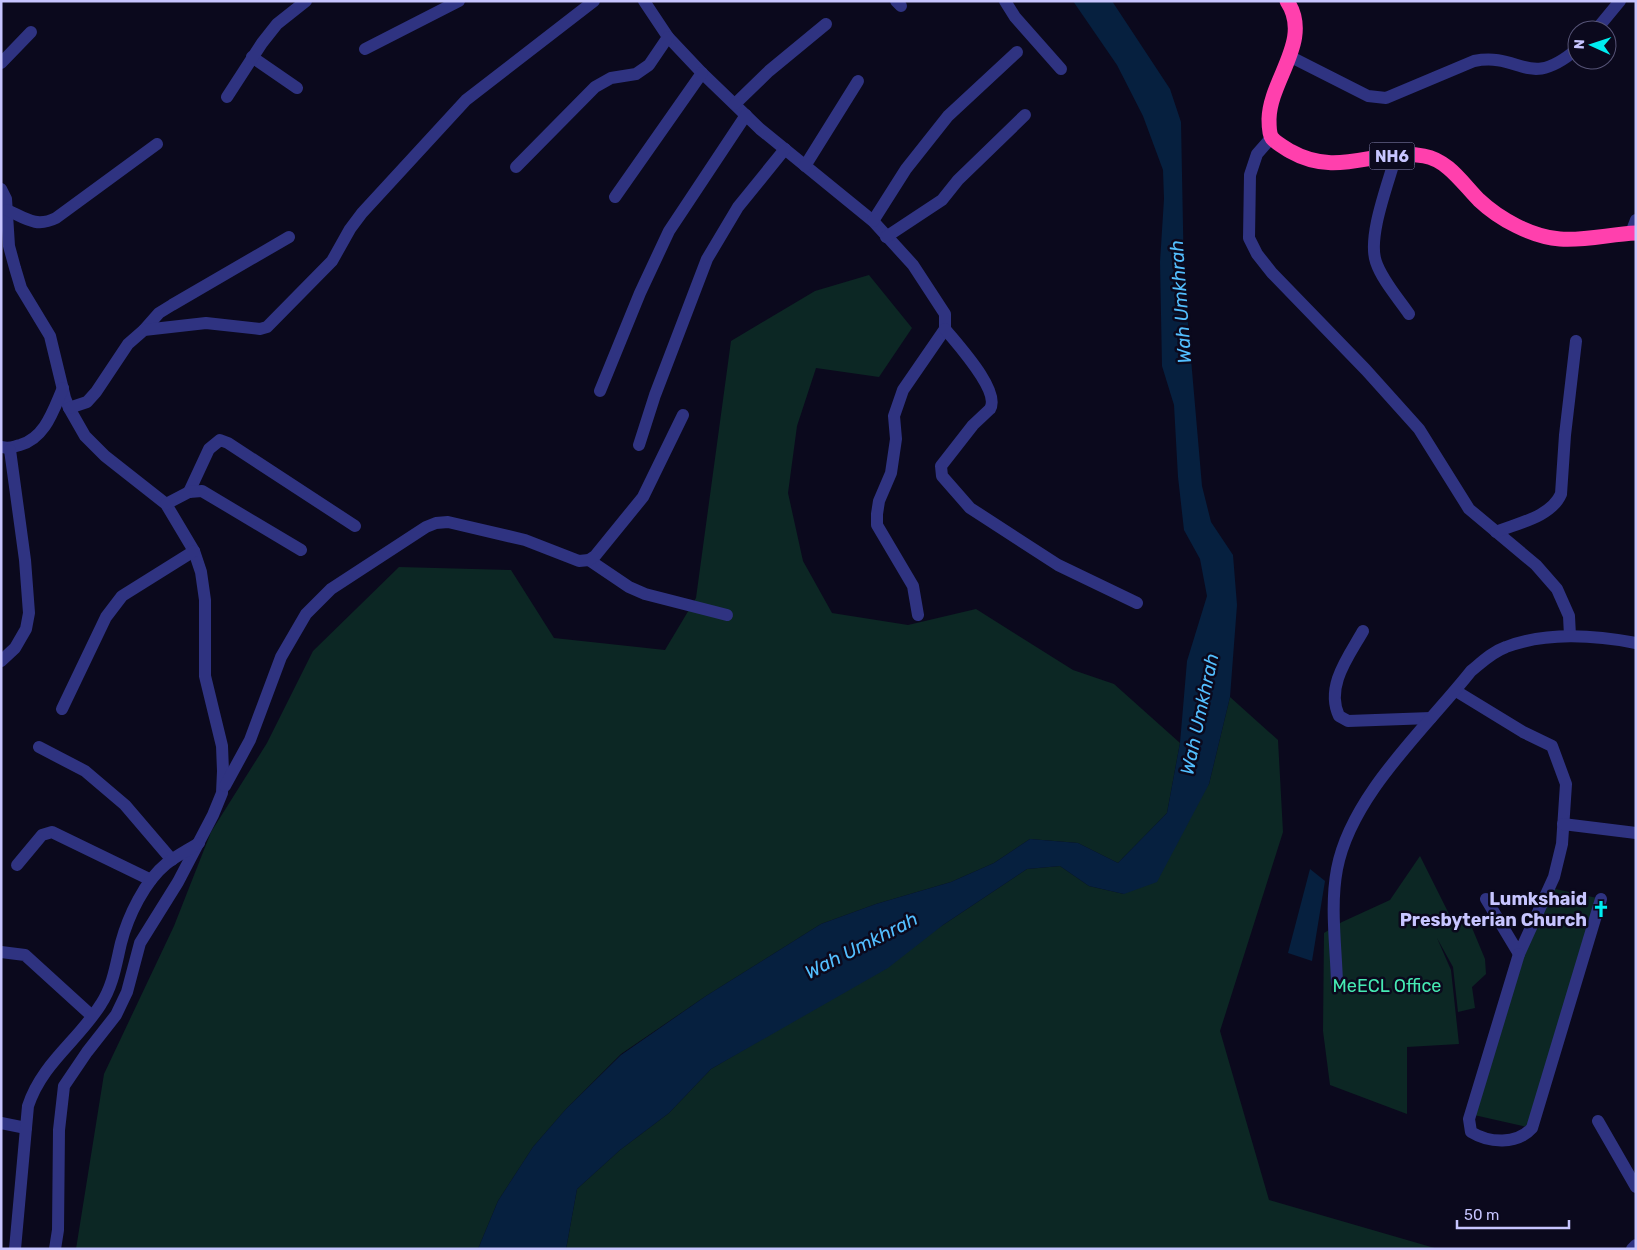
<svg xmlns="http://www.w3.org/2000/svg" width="1637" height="1250" viewBox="0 0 1637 1250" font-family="Rubik,sans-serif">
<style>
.green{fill:#0c2724}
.water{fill:#06203f}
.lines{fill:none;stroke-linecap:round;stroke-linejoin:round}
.minor{stroke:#2f3381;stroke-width:12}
.highway{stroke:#ff40ad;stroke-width:15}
.labels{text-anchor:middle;stroke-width:5;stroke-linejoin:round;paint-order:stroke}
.shield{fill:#0b091d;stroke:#8f8dbb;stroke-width:1}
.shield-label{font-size:16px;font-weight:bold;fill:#c7c5ff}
.poi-label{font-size:18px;font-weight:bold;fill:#c7c5ff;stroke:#0b091d;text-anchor:end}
.park-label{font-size:18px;fill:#46eab3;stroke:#0b091d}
.water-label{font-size:19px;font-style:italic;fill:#53bfff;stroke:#0b091d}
</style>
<rect width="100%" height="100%" fill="#0b091d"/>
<!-- green -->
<g class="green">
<polygon points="869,275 912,328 879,377 816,368 797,426 788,493 803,561 832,613 908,625 976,609 1073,670 1114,684 1180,743 1167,813 1118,863 1078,843 1030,839 994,863 951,882 876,904 821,924 706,996 621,1054 566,1109 533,1147 498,1201 478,1249 76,1249 104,1074 174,926 211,832 267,743 313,651 399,567 511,570 554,638 665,650 696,598 731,341 815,291"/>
<polygon points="1230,697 1278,740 1283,832 1220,1031 1269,1200 1438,1249 566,1249 577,1189 620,1150 669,1113 711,1069 776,1031 943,925 1027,869 1060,866 1089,886 1124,894 1209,784"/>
<polygon points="1420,856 1449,914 1435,925 1465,911 1485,959 1486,974 1472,987 1475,1008 1458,1012 1453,967 1437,938 1451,970 1459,1044 1407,1047 1407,1114 1330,1085 1323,1031 1324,933 1342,922 1390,900"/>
<polygon points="1546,887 1597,898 1531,1128 1474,1115"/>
</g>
<!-- water -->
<g class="water">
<polygon points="1073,1 1112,1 1170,89 1181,122 1184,278 1202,486 1211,522 1233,555 1237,605 1230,697 1209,784 1157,882 1124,894 1089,886 1060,866 1027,869 943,925 888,968 711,1069 669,1113 620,1150 577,1189 566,1249 478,1249 498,1201 533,1147 566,1109 621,1055 706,996 821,924 876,904 951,882 994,863 1030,839 1078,843 1118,863 1167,813 1180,743 1187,661 1207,596 1200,559 1184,530 1178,477 1174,405 1162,366 1160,262 1164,199 1163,170 1143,116 1117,65"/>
<polygon points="1310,869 1325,881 1312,961 1288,953"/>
</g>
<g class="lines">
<!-- minor -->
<g class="minor">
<polyline points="644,1 668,37 702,73 760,129 873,221 913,265 945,314 945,329 903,390 894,416 896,439 891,473 879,501 877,514 877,525 913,586 918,615"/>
<polyline points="896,1 901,6"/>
<polyline points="1005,1 1015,17 1061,69"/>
<polyline points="1596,30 1620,1"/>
<polyline points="365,49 459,1"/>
<path d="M1289,56l79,40 18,2 88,-37c48,-9 53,30 103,-12"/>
<polyline points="252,57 297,88"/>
<polyline points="1,63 31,32"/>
<polyline points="227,97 262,43 277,24 306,1"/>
<polyline points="735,104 769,71 826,24"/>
<polyline points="1272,137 1257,154 1250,175 1249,238 1257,254 1272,273 1366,370 1419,429 1469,509 1536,565 1557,589 1569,616 1570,636"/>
<path d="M1396,155c-7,27 -29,81 -20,107 6,18 22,36 33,52"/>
<polyline points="805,166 858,81"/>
<polyline points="516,167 595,87 611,78 636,74 649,65 668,37"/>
<polyline points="1,189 6,199 9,246 15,268 21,288 50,336 65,398 69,408 85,436 105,456 166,504 194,551 201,572 205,600 205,676 222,746 223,771 222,793 213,815 178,882 140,943 127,992 116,1015 87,1052 64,1086 59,1130 58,1230 55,1249"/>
<polyline points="615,197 702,73"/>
<path d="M7,210c18,8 29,18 49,8l101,-74"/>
<polyline points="873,221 906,169 948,116 1017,52"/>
<polyline points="1631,233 1636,220"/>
<polyline points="886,237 942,200 958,180 1025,115"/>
<path d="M945,329c12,15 56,62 45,80l-17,16 -32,41 1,10 28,32 88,57 79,38"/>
<polyline points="144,330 159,313 172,305 289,237"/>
<polyline points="600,391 640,293 669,231 746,115"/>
<polyline points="69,408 87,402 96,392 128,344 144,330 206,323 260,329 267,327 332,261 350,229 362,213 466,100 594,1"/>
<polyline points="639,445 655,395 707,259 738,207 785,149"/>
<path d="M2,447c8,2 10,0 18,-2 25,-7 33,-34 43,-57"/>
<polyline points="189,492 209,449 220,440 228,443 355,526"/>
<polyline points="166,504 189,492 202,491 301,550"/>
<path d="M1496,532c22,-9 55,-15 65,-38l4,-59 11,-94"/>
<polyline points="589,560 629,587 645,594 727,615"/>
<path d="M1363,631c-14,25 -38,55 -24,85l9,5 83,-3"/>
<polyline points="1,661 15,648 26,629 29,613 25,560 10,450"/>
<polyline points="1456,691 1523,732 1552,746 1566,784 1562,844 1554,877 1519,954 1486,899"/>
<polyline points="62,709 106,617 122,596 194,551"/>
<polyline points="39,747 85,771 125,805 172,860"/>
<polyline points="225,786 250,740 281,657 306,614 331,589 426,527 436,523 448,522 525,540 579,561 589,560 595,556 643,497 683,415"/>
<polyline points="1563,824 1636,833"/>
<polyline points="17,865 42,835 52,832 151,880"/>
<polyline points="1,952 25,955 92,1016"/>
<path d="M1519,954l-50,165 2,13c18,11 46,13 61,-4l69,-229"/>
<path d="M1337,983c-1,-37 -7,-77 0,-114 14,-74 89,-141 134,-198 11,-9 21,-19 35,-24 39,-15 89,-12 130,-4"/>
<polyline points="1598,1121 1636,1187"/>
<polyline points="1,1123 26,1128"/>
<path d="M15,1249l13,-143c14,-43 50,-65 73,-102 12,-18 15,-40 20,-61 7,-27 24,-62 45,-79 10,-8 22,-14 33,-21"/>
<polyline points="1632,1249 1636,1245"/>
</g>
<!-- highway -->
<path class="highway" d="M1287,1c26,39 -17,78 -18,118 0,5 0,15 3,19 4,5 13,10 18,13 49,28 86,-4 134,5 24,4 39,28 55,44 20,19 53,37 81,39 25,2 51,-5 76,-6"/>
</g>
<!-- icons -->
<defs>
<g id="church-bare" transform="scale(1.35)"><path d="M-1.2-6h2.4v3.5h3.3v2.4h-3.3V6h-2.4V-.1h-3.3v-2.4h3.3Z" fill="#00edf0" stroke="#0b091d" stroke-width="2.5" paint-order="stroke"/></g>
</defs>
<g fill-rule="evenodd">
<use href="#church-bare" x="1601" y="909"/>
</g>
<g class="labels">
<!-- shield labels -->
<rect class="shield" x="1369.5" y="142.5" width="45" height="27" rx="4"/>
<g class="shield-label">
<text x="1392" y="162">NH6</text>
</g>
<!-- poi labels -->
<g class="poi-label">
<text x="1587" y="905">Lumkshaid<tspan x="1587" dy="21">Presbyterian Church</tspan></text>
</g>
<!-- park labels -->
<g class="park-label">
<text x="1387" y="992">MeECL Office</text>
</g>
<!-- water labels -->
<g class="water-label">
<text transform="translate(1180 302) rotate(-94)" y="7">Wah Umkhrah</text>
<text transform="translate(1199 714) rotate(-78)" y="7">Wah Umkhrah</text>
<text transform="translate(861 945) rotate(-27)" y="7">Wah Umkhrah</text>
</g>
</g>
<!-- border -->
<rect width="1637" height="1250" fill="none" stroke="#c7c5ff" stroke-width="5"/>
<!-- north arrow -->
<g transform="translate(1592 45) rotate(273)"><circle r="24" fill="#0b091d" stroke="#565477"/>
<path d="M0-4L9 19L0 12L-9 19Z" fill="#00edf0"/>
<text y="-8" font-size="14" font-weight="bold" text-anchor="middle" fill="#c7c5ff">N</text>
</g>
<!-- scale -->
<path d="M1457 1220v8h112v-8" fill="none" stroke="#c7c5ff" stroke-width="2.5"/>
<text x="1464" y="1220" font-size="15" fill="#c7c5ff" stroke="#0b091d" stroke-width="4" paint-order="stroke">50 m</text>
</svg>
